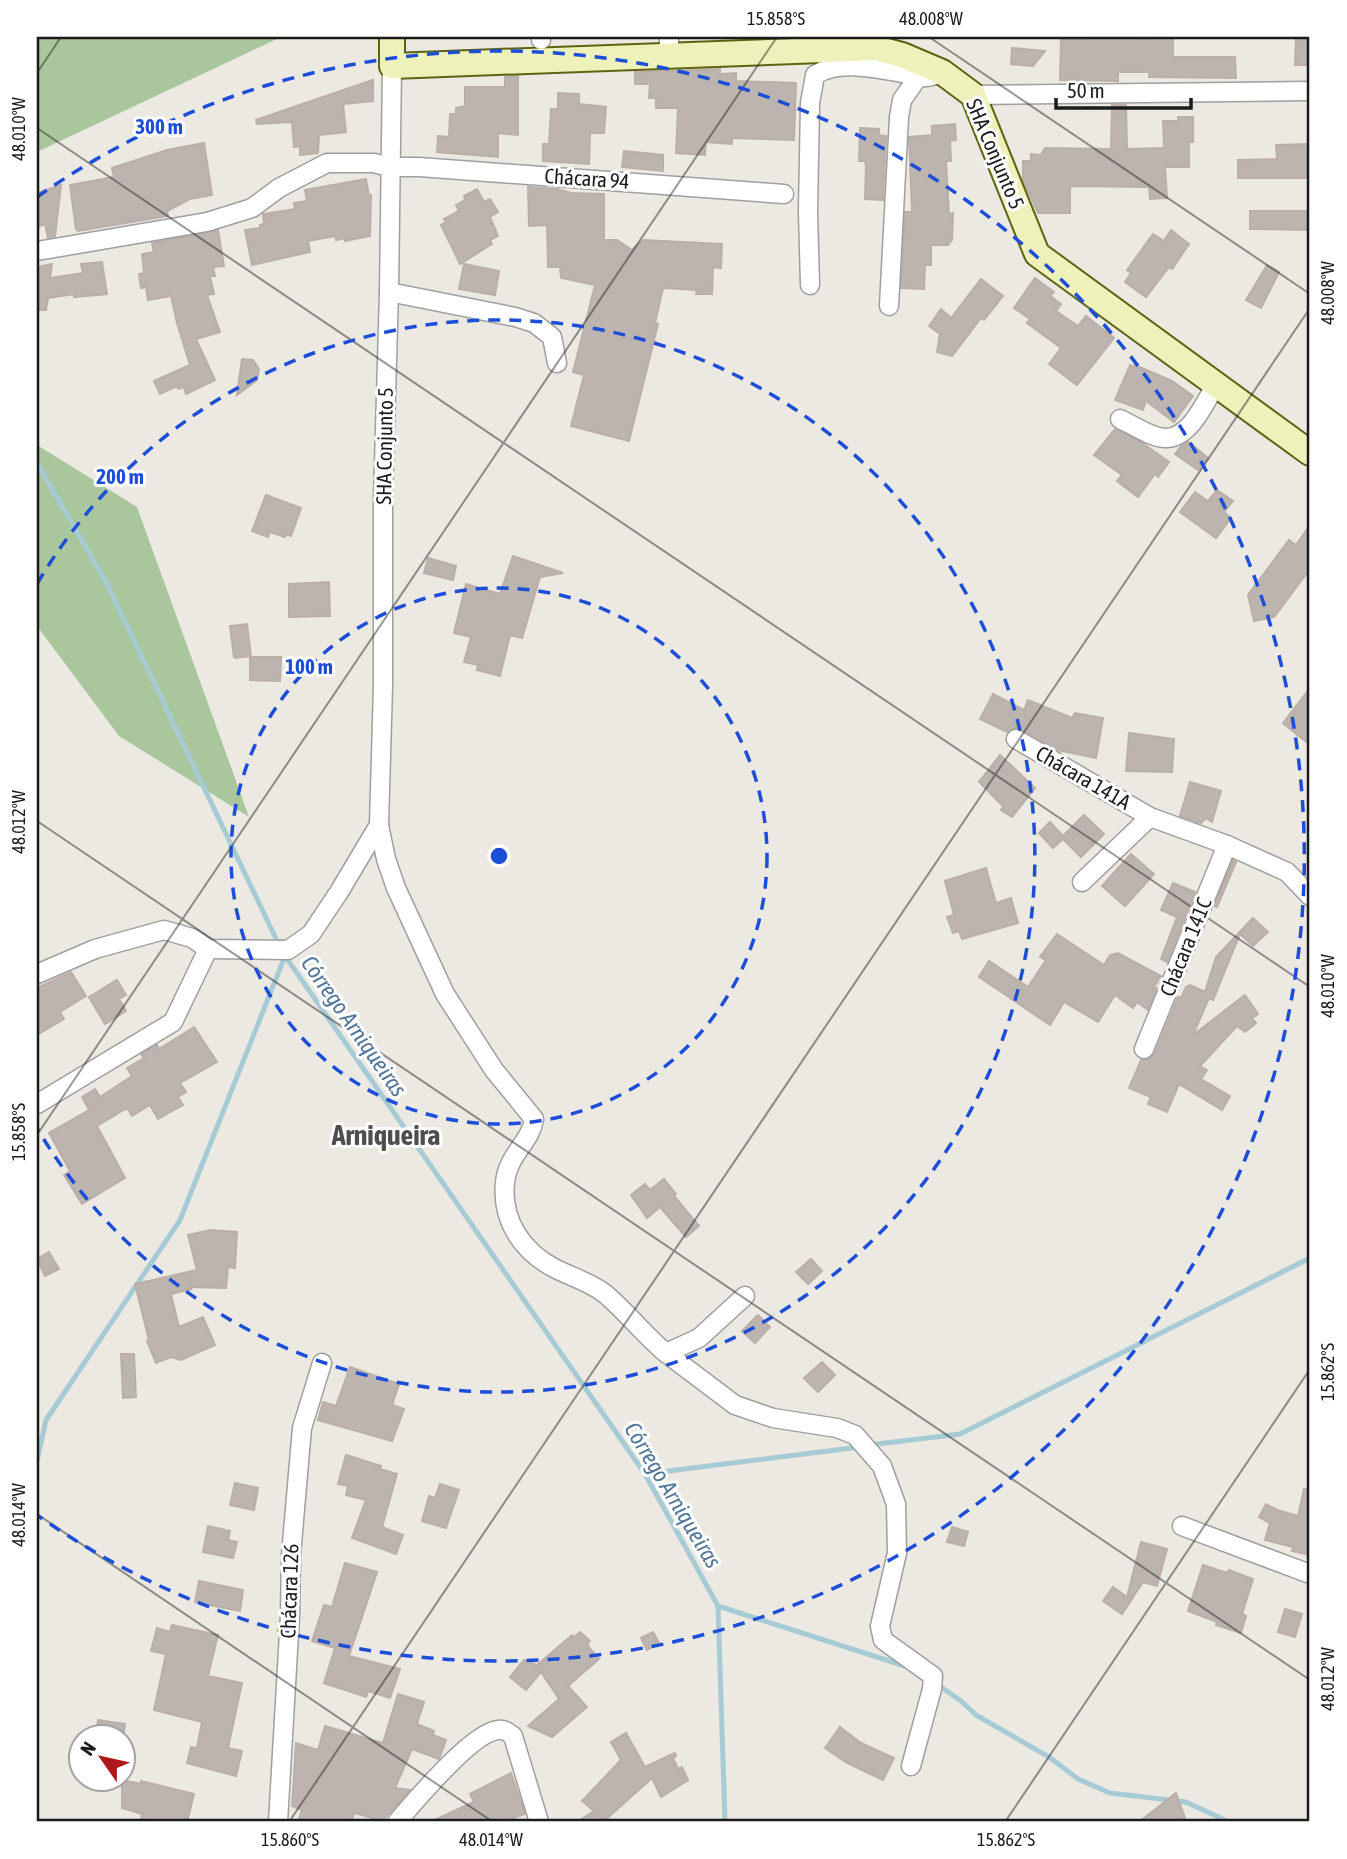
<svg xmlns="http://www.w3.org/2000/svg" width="1347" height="1859" viewBox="0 0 1347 1859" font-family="'Asap Condensed',sans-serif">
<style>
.forest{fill:#a9c69c}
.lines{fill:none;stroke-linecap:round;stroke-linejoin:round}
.stream{stroke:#a7cbd4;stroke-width:5}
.building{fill:#bbb4af;stroke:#bbafa7;stroke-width:2}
.street-casing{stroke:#9f9f9f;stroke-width:21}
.secondary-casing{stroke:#5d6411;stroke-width:28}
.street{stroke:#fff;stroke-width:18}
.secondary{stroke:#eff1bb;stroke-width:24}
.ticks{fill:none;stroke:#1b1b1b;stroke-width:2;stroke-opacity:0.45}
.ring{fill:none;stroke:#1d4ed8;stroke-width:3.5;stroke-dasharray:12 9}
.labels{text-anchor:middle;stroke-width:6;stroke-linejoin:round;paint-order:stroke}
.street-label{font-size:21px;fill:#1b1b1b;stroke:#fff}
.water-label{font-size:23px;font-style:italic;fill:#517698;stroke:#fff}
.district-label{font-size:28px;font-weight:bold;fill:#4e4e4e;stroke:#fff}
.centre{fill:#1d4ed8;stroke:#fff;stroke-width:3.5}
.ring-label{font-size:21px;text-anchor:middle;font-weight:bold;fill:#1d4ed8;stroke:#fff;stroke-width:6;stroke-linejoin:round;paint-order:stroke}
.neatline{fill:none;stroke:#1b1b1b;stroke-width:2.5}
.ticks-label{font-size:18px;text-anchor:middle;fill:#1b1b1b}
</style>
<rect width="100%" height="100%" fill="#ece8e2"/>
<!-- forest -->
<g class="forest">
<polygon points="37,37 281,37 37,152"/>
<polygon points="37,445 137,507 249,817 119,736 37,626"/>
</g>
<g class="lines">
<!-- stream -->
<g class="stream">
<polyline points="37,463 107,584 279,945"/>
<polyline points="283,953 645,1474 718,1606 725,1822"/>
<polyline points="869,1445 960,1434 1310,1258"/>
<polyline points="37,1461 46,1420 180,1220 285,956"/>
<polyline points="645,1474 860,1447"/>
<polyline points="718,1606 908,1667"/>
<polyline points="937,1684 961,1701 976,1715 1049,1757 1078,1779 1110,1793 1186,1802 1229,1822"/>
</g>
</g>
<!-- building -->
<g class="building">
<polygon points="1091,37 1150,39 1150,37 1173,37 1173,57 1235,57 1236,78 1149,77 1149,72 1118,72 1118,81 1060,80 1061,39 1091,39"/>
<polygon points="1296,37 1310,38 1310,65 1295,65"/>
<polygon points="1012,48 1045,51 1033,66 1011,64"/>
<polygon points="720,69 720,74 736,73 736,81 796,83 794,140 732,138 732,144 706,142 705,155 676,153 678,108 656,108 656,98 649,98 650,84 635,84 635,72"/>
<polygon points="518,76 518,135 498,133 498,157 437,152 438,136 449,137 450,114 456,114 456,108 465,106 465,87 505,87 505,77"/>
<polygon points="373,80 373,101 343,104 346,132 319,135 318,153 300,155 300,146 294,147 292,122 257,124 256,120"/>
<polygon points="558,93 579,94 579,104 606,107 604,133 590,133 589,164 543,161 543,144 549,144 551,109 558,109"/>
<polygon points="1112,105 1126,105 1127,149 1164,148 1163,121 1178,121 1178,117 1193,117 1193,142 1189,142 1189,167 1165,167 1167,198 1150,199 1149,187 1070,186 1070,213 1038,213 1023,180 1023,161 1031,161 1031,154 1041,155 1045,148 1111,149"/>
<polygon points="955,124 956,140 950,141 951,161 946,161 949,214 953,213 952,240 948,245 931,245 931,265 925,265 924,289 901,288 905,212 912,212 909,137 932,135 932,126"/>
<polygon points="860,128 879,129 879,135 886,136 883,200 865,199 866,166 865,161 859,161"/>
<polygon points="204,143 212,195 190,199 167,211 168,216 78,231 76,229 70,185 114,177 112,168 167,150"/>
<polygon points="1310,144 1310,178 1238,178 1238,160 1277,159 1276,145"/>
<polygon points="624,151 663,155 663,171 622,167"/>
<polygon points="366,179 369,196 371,195 370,236 345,241 345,238 336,240 335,236 308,241 310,252 252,265 245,230 260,228 260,225 264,224 263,214 295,209 294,203 307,201 305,190"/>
<polygon points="61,185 55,236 48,238 45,224 37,227 37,193"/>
<polygon points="528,187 557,189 571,193 604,194 604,240 617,240 632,250 643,240 722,244 721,268 713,267 712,294 696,294 697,290 663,288 655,323 658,324 629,441 571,426 584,375 573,372 595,285 561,278 560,267 548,267 547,225 529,226"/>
<polygon points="477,189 484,202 490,199 498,212 490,217 498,236 490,240 492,244 460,264 441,225 446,222 444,219 459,211 456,205 465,200 464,196"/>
<polygon points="1250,211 1310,211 1310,230 1250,229"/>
<polygon points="218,230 224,266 213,267 215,276 210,276 214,294 207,295 220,332 196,339 215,380 186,394 184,387 178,389 177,386 160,394 154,381 190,365 177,323 171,296 148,300 146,287 141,288 139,274 144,273 142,254 154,252 152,243"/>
<polygon points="1171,230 1189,244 1172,269 1169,267 1146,297 1125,282 1131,273 1127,270 1153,234 1164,241"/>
<polygon points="102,262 107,294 74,297 75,294 48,298 46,310 37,310 37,267 52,264 50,278 83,273 81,264"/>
<polygon points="464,264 499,271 495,295 459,289"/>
<polygon points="1267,265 1279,272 1261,308 1246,300"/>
<polygon points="1035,278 1054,292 1050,296 1061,304 1056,311 1078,326 1086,316 1114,338 1077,385 1049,364 1061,348 1027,323 1030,319 1014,308"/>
<polygon points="981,279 1003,296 984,320 981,318 952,356 937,352 940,334 929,326 941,309 951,318"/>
<polygon points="242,359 253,360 259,369 257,380 237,395"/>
<polygon points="1130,365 1134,367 1135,365 1172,381 1193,396 1174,422 1146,401 1143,410 1115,400"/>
<polygon points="1115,429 1144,444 1169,462 1158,477 1155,474 1138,497 1117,481 1122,475 1094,455"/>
<polygon points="1189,442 1208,458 1198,470 1175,454 1181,446"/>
<polygon points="1217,490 1233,501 1224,512 1231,518 1216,538 1180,512 1195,492 1208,501"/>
<polygon points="266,495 301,508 291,536 286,534 285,537 270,532 268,537 252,531"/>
<polygon points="1310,525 1310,569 1274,617 1254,621 1248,595 1289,540 1296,545"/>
<polygon points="513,556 563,573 540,577 522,638 510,635 500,676 477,670 478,665 464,662 471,637 454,633 466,584 500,594"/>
<polygon points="428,558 456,566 453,580 424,573"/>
<polygon points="329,582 330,616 289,617 289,584"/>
<polygon points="247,624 251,656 236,658 234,657 230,626"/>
<polygon points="250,657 281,657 280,681 250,680"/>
<polygon points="1310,688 1310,745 1283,723"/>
<polygon points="993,694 1024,710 1028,700 1072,718 1075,713 1103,718 1096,758 1058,750 1021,729 1015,728 1007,732 980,719"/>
<polygon points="1129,733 1174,739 1172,772 1126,771"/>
<polygon points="1000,755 1035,788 1012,817 1001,810 1003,806 979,782"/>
<polygon points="1190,782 1221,791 1212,822 1206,818 1201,823 1180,816"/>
<polygon points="1084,815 1104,834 1081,857 1063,839 1053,848 1039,833 1050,822 1063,836"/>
<polygon points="1131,854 1154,874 1125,906 1102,886"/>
<polygon points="1233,860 1236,862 1217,907 1214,906"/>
<polygon points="986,868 996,903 1011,898 1018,923 962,939 959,931 953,933 947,917 954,915 945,881"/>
<polygon points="1173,883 1195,892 1167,962 1161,959 1177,917 1161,910"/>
<polygon points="1253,918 1268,932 1253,946 1240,934 1213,1000 1209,998 1193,1035 1245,995 1258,1014 1252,1018 1256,1023 1245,1032 1237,1026 1200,1066 1207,1070 1201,1079 1230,1096 1222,1110 1179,1084 1167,1112 1148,1104 1151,1097 1129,1088 1141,1060 1150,1058 1155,1053 1178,997 1181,998 1186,987 1190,985 1205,992 1216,957"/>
<polygon points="1057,934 1104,965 1110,955 1118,953 1161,976 1154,987 1156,988 1148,1010 1137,1002 1133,1008 1115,995 1098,1022 1064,1002 1050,1025 979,977 989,961 1028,987 1046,960 1040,957"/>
<polygon points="71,972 86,996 60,1012 64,1019 37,1035 37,988"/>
<polygon points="117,980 126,995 119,999 126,1011 105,1024 89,997"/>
<polygon points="194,1027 217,1062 180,1083 186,1092 178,1097 183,1105 158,1119 150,1105 132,1116 127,1108 97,1126 125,1178 82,1204 64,1175 70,1171 49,1133 89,1110 82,1097 95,1089 100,1097 132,1076 127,1068 144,1058 141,1054 157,1045 159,1049"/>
<polygon points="664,1179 676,1194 674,1196 699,1226 686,1237 660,1207 647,1218 631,1195 645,1184 650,1190"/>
<polygon points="210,1230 237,1232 235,1268 228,1267 226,1288 190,1287 191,1289 171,1294 179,1327 203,1317 215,1345 181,1360 171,1357 156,1363 147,1341 149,1340 135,1284 197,1270 188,1235"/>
<polygon points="49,1252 59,1269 45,1276 37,1259"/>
<polygon points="811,1259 822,1271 808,1284 796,1272"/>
<polygon points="758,1315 770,1327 755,1343 742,1331"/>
<polygon points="121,1354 134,1354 136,1397 123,1398"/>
<polygon points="822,1362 835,1375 818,1392 804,1378"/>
<polygon points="350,1367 399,1384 392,1405 404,1409 392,1441 318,1420 323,1402 336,1406"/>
<polygon points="346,1455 381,1466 380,1469 397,1474 382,1527 403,1535 396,1554 352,1538 366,1500 346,1495 348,1486 338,1484"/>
<polygon points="235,1483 258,1488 254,1510 230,1505"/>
<polygon points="440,1484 459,1490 446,1528 422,1521 429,1496 435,1498"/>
<polygon points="1304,1489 1310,1490 1310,1555 1292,1551 1293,1547 1265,1540 1270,1523 1259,1517 1266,1504 1277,1510 1298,1516"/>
<polygon points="208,1526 230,1531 228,1540 237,1542 233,1558 203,1552"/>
<polygon points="952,1527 968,1532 964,1546 947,1542"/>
<polygon points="1141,1542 1167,1549 1157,1586 1143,1582 1122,1614 1103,1601 1113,1587 1127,1597"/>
<polygon points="345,1563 377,1572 349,1656 400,1669 390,1698 368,1691 366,1697 324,1683 335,1648 312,1641 324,1605 332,1607"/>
<polygon points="1203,1565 1227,1573 1229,1570 1253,1579 1242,1614 1246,1616 1241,1633 1216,1625 1217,1622 1188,1611"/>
<polygon points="199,1581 243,1590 240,1611 195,1602"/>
<polygon points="1285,1609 1302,1614 1295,1637 1278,1632"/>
<polygon points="172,1625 218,1635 208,1676 242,1683 228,1748 242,1751 236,1776 187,1763 191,1747 197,1748 202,1722 154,1710 166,1654 151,1651 157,1628 170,1632"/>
<polygon points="580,1632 590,1641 587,1645 599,1659 568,1686 587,1707 552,1737 528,1726 559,1699 541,1672 526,1690 510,1677 524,1660 537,1665 572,1635 574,1637"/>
<polygon points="653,1632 659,1643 647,1650 641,1638"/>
<polygon points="398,1694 424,1702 417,1724 434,1731 433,1735 446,1740 439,1759 412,1749 395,1788 410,1790 382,1821 355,1813 350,1822 298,1822 302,1810 292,1806 296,1743 318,1750 325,1726 383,1743"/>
<polygon points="98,1720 125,1724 123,1737 95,1737"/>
<polygon points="840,1727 861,1743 894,1758 883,1780 847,1763 825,1748"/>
<polygon points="626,1733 645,1767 675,1753 676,1756 673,1758 678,1769 682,1767 688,1780 661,1797 652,1778 603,1822 577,1822 594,1811 582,1801 621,1760 611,1742"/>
<polygon points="511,1773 525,1814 502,1822 430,1822 474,1802 470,1794"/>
<polygon points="122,1780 141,1784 141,1781 194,1794 187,1822 154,1822 141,1819 142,1814 122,1808"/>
<polygon points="1176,1793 1185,1818 1168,1822 1139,1822"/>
</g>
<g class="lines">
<!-- street casing -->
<g class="street-casing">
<g id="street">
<polyline points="541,37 541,40"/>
<polyline points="669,37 669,55"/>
<path d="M392,66l-3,226 -6,207v187l-4,139 7,34 10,29 49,106 49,76 40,49c-3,23 -26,35 -29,63 -4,38 17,70 51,87 16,8 33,13 48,24 22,18 40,42 62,60l33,-15 46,-42"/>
<polyline points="973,95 1310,91"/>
<polyline points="37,251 207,222 252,208 279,188 327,163 374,163 389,167 419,167 784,194"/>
<path d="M810,285l-2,-74 2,-108 5,-28c25,-17 67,-5 95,-1 12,5 20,4 32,-2"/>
<polyline points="389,292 515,317 534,323 552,337 557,363"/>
<polyline points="889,306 899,117 902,100 918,77"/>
<path d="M1120,419c13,6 33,20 47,19 23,-1 38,-35 48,-52"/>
<polyline points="1016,739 1150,817 1227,845 1287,872 1310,896"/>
<polyline points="1082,882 1150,817"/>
<polyline points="37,974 95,949 164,930 192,938 208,949 288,950 311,934 339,892 379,825"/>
<polyline points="1144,1049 1227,845"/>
<polyline points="37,1104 173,1022 208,949"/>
<polyline points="666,1353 735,1405 773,1418 837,1428 855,1435 882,1466 896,1504 897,1553 880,1626 883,1640 933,1676 932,1689 911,1766"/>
<polyline points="1182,1526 1310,1574"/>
<polyline points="278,1822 290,1616 291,1555 302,1428 322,1363"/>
<path d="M397,1822c17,-20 76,-90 101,-92 6,-1 10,2 15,6l26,86"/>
</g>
</g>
<!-- secondary casing -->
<g class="secondary-casing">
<polyline id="secondary" points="392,37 392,66 876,48 902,55 942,72 973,95 1037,254 1310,453"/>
</g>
<!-- street -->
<use href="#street" class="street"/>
<!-- secondary -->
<use href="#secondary" class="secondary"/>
</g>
<!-- ticks -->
<path class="ticks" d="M929,37l381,257M37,73l24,-36M37,128l1273,859M37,821l1273,859M37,1135l740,-1098M37,1514l456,308M289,1822l1021,-1514M1005,1822l305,-453"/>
<!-- distance rings -->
<g class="ring">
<circle cx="499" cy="856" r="268"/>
<path d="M37 584A536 536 0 1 1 37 1128"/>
<path d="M37 197A805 805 0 1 1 37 1515"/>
</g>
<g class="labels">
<!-- street labels -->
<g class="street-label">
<text transform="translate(995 154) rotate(67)" y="7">SHA Conjunto 5</text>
<text transform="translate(587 179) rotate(4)" y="7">Chácara 94</text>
<text transform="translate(385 446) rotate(-89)" y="7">SHA Conjunto 5</text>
<text transform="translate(1083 778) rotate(30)" y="7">Chácara 141A</text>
<text transform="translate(1186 947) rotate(-68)" y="7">Chácara 141C</text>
<text transform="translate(290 1591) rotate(-88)" y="7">Chácara 126</text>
</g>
<!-- water labels -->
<g class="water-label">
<text transform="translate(354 1026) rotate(55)" y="8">Córrego Arniqueiras</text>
<text transform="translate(673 1495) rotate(59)" y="8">Córrego Arniqueiras</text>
</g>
<!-- district labels -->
<g class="district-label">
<text x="386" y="1145">Arniqueira</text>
</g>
</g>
<circle cx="499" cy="856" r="10" class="centre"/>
<g class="ring-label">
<text x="159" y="134">300 m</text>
<text x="120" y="484">200 m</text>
<text x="309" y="674">100 m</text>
</g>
<!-- border -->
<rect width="1347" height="1859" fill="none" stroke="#ffffff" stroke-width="77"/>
<!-- north arrow -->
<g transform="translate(102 1758) rotate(304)"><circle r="33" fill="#ffffff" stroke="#a4a4a4" stroke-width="2"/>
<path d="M0-5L12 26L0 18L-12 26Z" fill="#af171b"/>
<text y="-10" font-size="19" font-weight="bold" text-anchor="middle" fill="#1b1b1b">N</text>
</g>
<!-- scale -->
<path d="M1056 98v10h135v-10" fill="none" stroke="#1b1b1b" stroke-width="3.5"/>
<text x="1067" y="98" font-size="21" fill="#1b1b1b" stroke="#ffffff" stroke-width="5" paint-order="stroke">50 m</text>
<rect x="38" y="38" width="1270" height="1782" class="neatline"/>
<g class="ticks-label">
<text x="776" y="25">15.858°S</text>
<text x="931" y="25">48.008°W</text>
<text transform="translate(19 129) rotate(-90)" y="6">48.010°W</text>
<text transform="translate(1328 293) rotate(-90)" y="6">48.008°W</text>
<text transform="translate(19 822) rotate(-90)" y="6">48.012°W</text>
<text transform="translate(1328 986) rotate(-90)" y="6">48.010°W</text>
<text transform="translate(19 1132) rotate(-90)" y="6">15.858°S</text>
<text transform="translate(1328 1372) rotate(-90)" y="6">15.862°S</text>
<text transform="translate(19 1515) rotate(-90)" y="6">48.014°W</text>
<text transform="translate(1328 1679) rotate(-90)" y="6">48.012°W</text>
<text x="290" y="1846">15.860°S</text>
<text x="491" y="1846">48.014°W</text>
<text x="1006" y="1846">15.862°S</text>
</g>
</svg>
